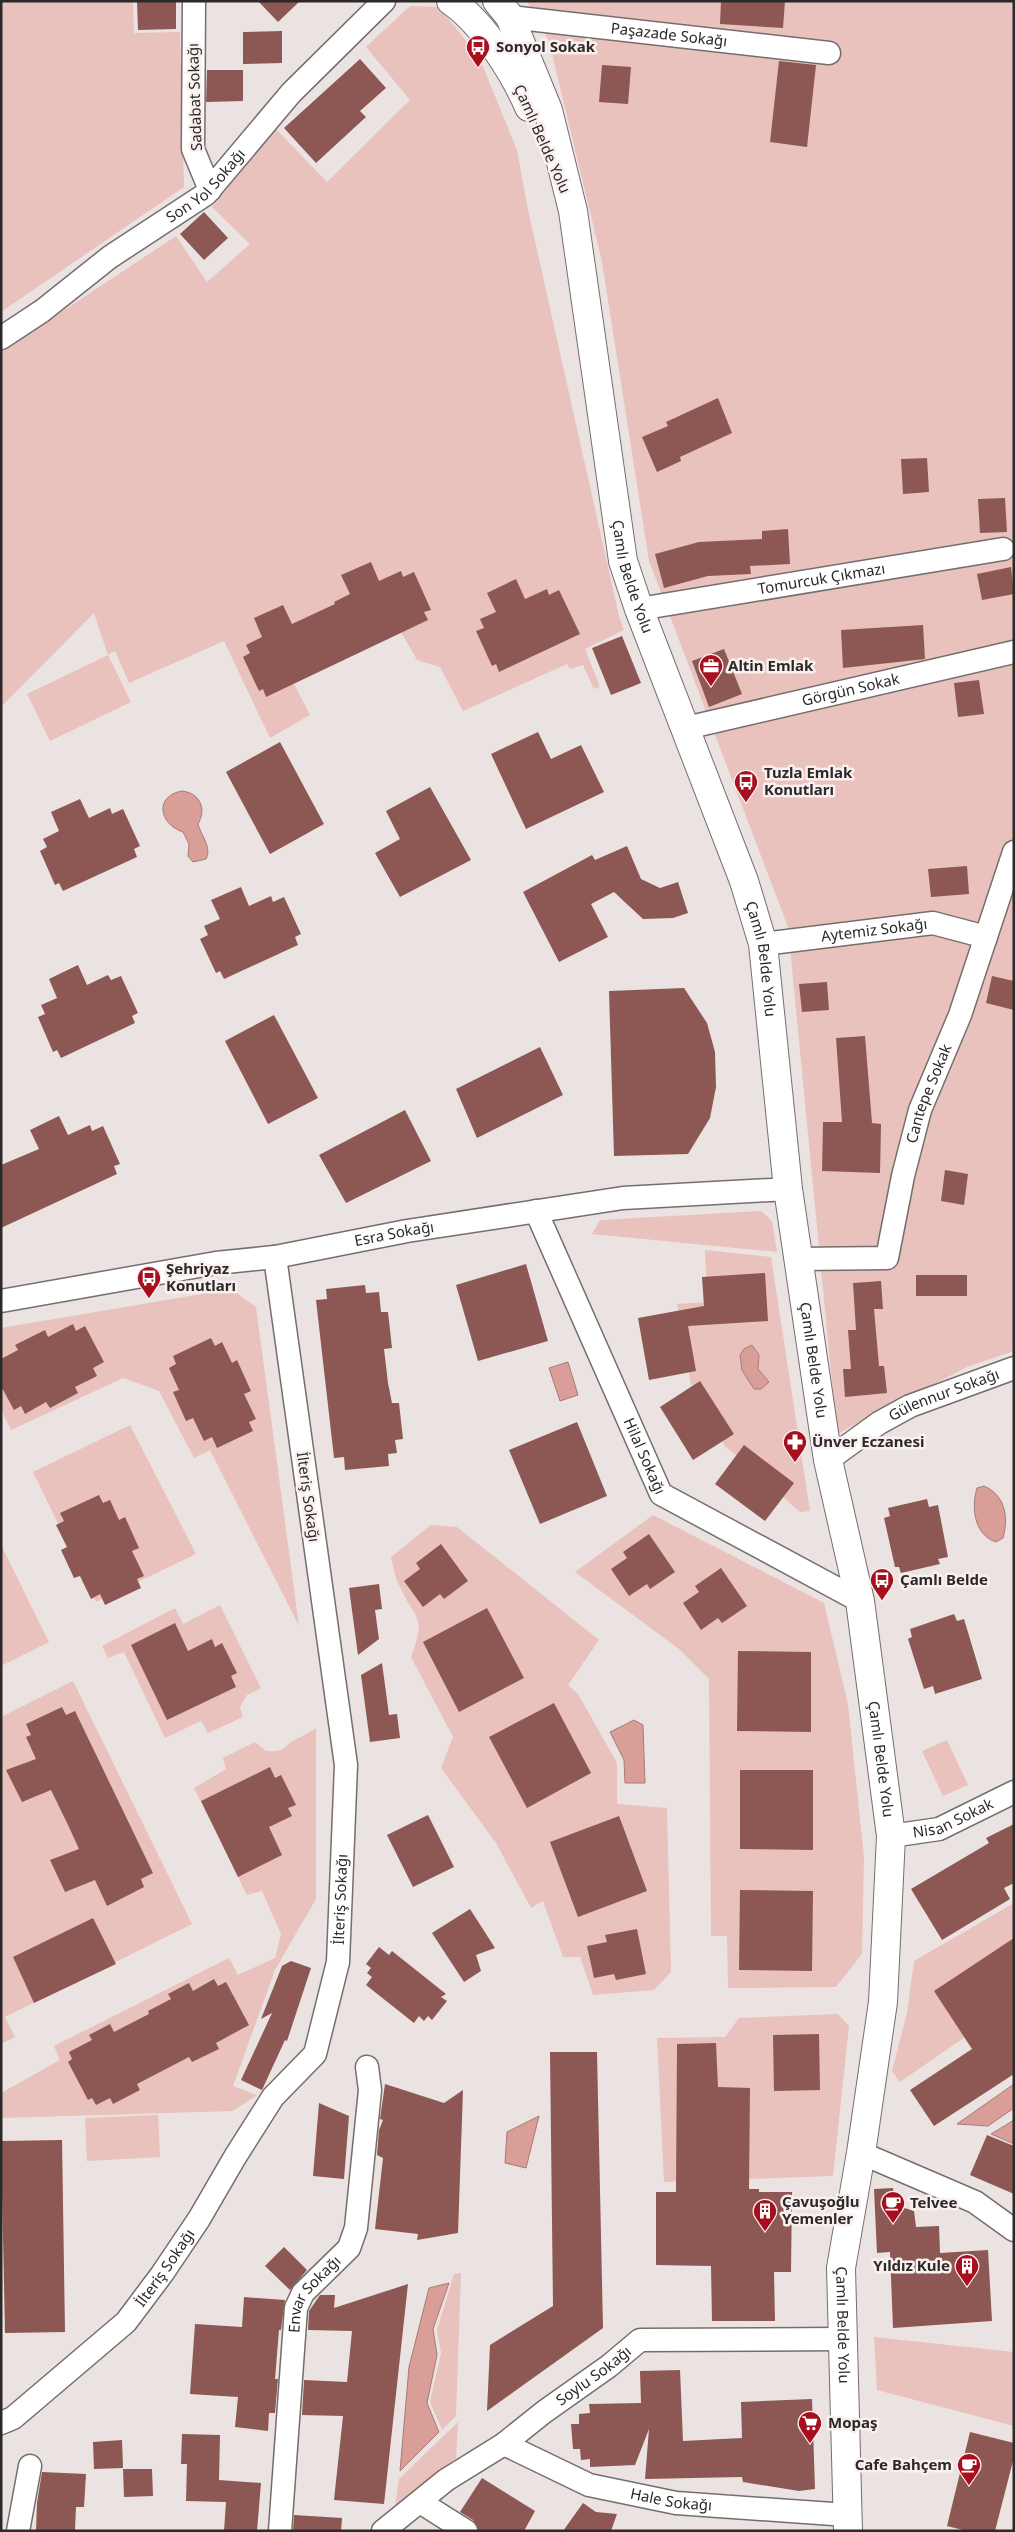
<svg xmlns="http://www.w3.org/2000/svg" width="1015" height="2532" viewBox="0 0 1015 2532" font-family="'Noto Sans',sans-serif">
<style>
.green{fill:#e9c1bd}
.water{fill:#da9e99;stroke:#a67b77}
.building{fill:#8d5753}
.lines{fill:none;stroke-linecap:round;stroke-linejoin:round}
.minor-casing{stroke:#756e6d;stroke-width:25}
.tertiary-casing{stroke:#756e6d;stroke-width:30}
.minor{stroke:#fff;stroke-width:22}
.tertiary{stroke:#fff;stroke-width:28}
.labels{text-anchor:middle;stroke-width:5;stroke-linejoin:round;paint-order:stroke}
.street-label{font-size:15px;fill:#2c2929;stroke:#f9f0ef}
.poi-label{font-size:15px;font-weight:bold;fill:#2c2929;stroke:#f9f0ef;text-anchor:start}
</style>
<rect width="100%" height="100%" fill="#ebe3e2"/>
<!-- green -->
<g class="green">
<polygon points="1,1 133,1 134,33 180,32 184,187 1,312"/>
<polygon points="527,1 1014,1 1014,1351 969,1366 837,1434 788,927 649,561 602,262 549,41"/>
<polygon points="410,6 439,7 479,57 517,150 528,210 619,616 624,630 585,649 600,687 594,689 583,665 570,669 567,664 463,711 440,667 417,660 400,630 293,682 310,715 270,738 224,641 129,683 115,651 108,655 131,702 50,741 27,694 108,655 94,613 1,707 1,352 176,236 207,282 250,244 212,207 276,129 327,182 410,100 366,47"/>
<polygon points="761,1211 772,1221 777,1252 592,1234 600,1220"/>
<polygon points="705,1250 771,1257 810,1511 800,1512 725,1446 691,1384 677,1304 707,1302"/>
<polygon points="231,1289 256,1307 299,1626 210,1450 194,1458 159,1391 123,1378 11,1430 1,1409 1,1328"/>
<polygon points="130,1425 196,1554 96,1602 33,1472"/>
<polygon points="653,1515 824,1603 848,1704 864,1857 862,1954 836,1987 728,1988 727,1936 711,1936 709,1679 679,1649 575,1572"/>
<path d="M431,1525l26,2 142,113 -31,45 10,9 39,69v41l50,4 4,164 -17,18 -61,5 -13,-38h-17l-20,-56 -12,7 -35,-65 -55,-75 12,-31 -42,-80c16,-43 5,-35 -11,-70 -5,-9 -7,-21 -9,-30z"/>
<polygon points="1,1545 49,1642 1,1666"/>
<polygon points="220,1605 261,1688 247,1695 240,1707 243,1717 208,1733 201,1721 165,1738 124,1652 108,1658 102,1646 175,1608 183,1624"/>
<polygon points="73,1681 192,1924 5,2017 15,2037 1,2044 1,1717"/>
<path d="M316,1728v171l-41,71 -42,116 24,9 -24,16 -232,7v-25l59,-33 -6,-14 175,-88 9,17 37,-17 6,-24 -19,-43 -15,4 -53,-107 32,-19 -3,-11 32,-16 11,9c20,1 15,-3 29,-11 7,-4 14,-7 21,-12z"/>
<polygon points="947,1740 968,1785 943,1796 922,1751"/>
<polygon points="1014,1903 1014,2003 900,2082 892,2071 907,2013 914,1961"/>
<polygon points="838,2014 849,2026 833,2176 664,2182 657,2038 725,2037 739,2018"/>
<polygon points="158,2115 160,2157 87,2161 85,2118"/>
<polygon points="461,2273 456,2416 442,2430 430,2402 441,2353 437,2330 454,2274"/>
<polygon points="874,2337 1014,2352 1014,2426 877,2390"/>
<polygon points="458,2422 456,2458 395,2506 399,2479"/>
</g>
<!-- water -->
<g class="water">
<path d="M182,791c18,2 25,18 16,33 4,13 14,24 8,35l-13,3 -5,-6 1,-12 -6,-12c-24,-8 -29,-36 -1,-41z"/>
<polygon points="752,1345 759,1355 758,1369 769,1382 761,1389 754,1389 742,1370 740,1355 744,1349"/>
<polygon points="568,1362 578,1395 560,1401 549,1368"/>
<path d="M984,1486c21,9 25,31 19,52l-7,4c-22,-7 -25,-35 -19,-54z"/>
<polygon points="634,1720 643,1725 645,1783 625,1783 624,1760 610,1732"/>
<polygon points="1014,2084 1014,2108 988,2126 957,2124"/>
<polygon points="539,2116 526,2168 505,2163 507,2132"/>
<polygon points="1014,2120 1014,2144 991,2134"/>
<polygon points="449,2283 433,2329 437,2355 427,2403 439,2432 400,2471 409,2367 429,2288"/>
</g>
<!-- building -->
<g class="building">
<polygon points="137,1 176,1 176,29 138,30"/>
<polygon points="258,1 300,1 278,22"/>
<polygon points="721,1 785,1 783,28 720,24"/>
<polygon points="282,31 282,63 243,64 243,32"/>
<polygon points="360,59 386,88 360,111 366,117 316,163 284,128"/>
<polygon points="779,61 816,65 807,147 770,142"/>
<polygon points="602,65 631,67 628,104 599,102"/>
<polygon points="207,70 243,70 243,101 206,102"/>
<polygon points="204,212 228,238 204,260 180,234"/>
<polygon points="718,398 732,433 680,457 681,461 657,472 642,437 668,426 666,422"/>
<polygon points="927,458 929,492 903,494 901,459"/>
<polygon points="1005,498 1007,532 980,533 978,499"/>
<polygon points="788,529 790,564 750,566 751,574 708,576 664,588 655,554 699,542 762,539 762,531"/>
<polygon points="371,562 379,581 401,571 403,577 414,572 431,610 424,612 428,620 266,697 263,689 259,691 243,657 250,653 246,645 262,637 254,618 283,605 292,624 335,604 334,602 350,594 341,575"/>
<polygon points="1011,567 1014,594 982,600 977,574"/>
<polygon points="516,579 525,599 547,589 549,595 559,590 580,634 499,672 496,664 492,666 476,631 484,628 480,619 496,612 487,593"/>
<polygon points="923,625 925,659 843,668 841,630"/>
<polygon points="622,636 641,683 611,695 592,648"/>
<polygon points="724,649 742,694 709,707 692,661"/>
<polygon points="979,680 984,714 958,717 954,683"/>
<polygon points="538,732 551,759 581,745 604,792 526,829 491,754"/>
<polygon points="280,742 324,824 270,854 226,772"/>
<polygon points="430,787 471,860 400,897 375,853 400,839 386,811"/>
<polygon points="80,799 89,818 110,808 112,814 123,809 140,846 134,849 137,857 63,891 59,883 55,885 40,851 47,847 43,839 59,831 51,812"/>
<polygon points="627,846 641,879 660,888 678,882 688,913 673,918 643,919 614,892 591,904 608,937 559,962 523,892 592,855 595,860"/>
<polygon points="967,866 969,894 931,897 928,869"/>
<polygon points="241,887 249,906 271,896 273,902 284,897 301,934 295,937 298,945 224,979 220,971 216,973 200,939 208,935 204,926 220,919 211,900"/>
<polygon points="78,965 87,985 108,975 111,980 121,976 138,1013 132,1016 135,1023 61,1058 57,1050 53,1052 38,1017 45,1014 41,1005 57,998 49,979"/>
<polygon points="992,976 1014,981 1014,1010 986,1003"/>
<polygon points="827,982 829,1010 802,1012 799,984"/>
<polygon points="684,988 707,1023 715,1052 716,1087 710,1118 688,1154 614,1156 609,991"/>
<polygon points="274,1015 318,1098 268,1124 225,1041"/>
<polygon points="865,1036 872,1123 881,1124 880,1173 822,1171 823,1122 842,1122 836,1038"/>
<polygon points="540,1047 563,1095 477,1138 456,1089"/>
<polygon points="405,1110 431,1161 346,1203 319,1155"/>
<polygon points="59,1116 68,1135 90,1125 92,1131 103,1126 120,1164 114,1166 117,1174 1,1228 1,1165 39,1149 30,1130"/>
<polygon points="945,1170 968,1174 964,1205 941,1201"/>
<polygon points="526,1264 548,1341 478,1361 456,1285"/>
<polygon points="765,1273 768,1321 688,1326 696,1371 649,1380 638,1318 704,1306 702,1277"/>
<rect x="916" y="1275" width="51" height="21"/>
<polygon points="881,1281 883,1309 874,1309 879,1366 884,1366 887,1393 845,1397 843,1369 851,1369 848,1330 856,1330 853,1283"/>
<polygon points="365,1285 366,1293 379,1292 381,1312 388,1312 392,1348 384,1349 388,1383 392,1403 399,1403 403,1439 395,1440 397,1453 388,1454 389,1466 345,1470 344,1457 334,1458 316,1300 327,1299 326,1289"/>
<polygon points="73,1324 76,1331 85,1326 104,1362 93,1368 97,1376 75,1387 78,1393 50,1408 46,1402 25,1414 21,1406 14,1410 1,1386 1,1359 18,1350 15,1345 45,1330 48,1337"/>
<polygon points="211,1338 215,1346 222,1342 232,1363 237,1360 251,1391 244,1394 256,1419 249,1422 253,1431 217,1448 212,1437 204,1441 193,1418 186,1421 173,1392 179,1390 169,1368 176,1364 173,1356"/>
<polygon points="700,1381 734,1434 693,1460 660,1407"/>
<polygon points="577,1422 607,1496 540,1524 509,1450"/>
<polygon points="744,1445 794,1483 765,1521 715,1484"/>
<polygon points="99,1495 103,1503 110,1500 119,1520 125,1517 139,1548 132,1551 144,1576 137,1579 141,1588 105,1605 100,1594 91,1599 80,1576 74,1578 61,1550 67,1547 56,1525 64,1521 60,1513"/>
<polygon points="927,1499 929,1507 938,1505 948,1557 938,1559 940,1564 901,1573 899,1567 895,1567 884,1518 890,1516 888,1508"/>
<polygon points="649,1534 675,1572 650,1589 647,1584 629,1596 611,1569 627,1558 623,1552"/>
<polygon points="441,1544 468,1581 444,1599 440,1594 423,1607 404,1581 420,1569 416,1563"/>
<polygon points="721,1568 747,1606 722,1623 718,1618 701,1630 683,1603 699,1592 695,1586"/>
<polygon points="379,1584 382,1609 375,1610 379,1639 358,1655 349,1588"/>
<polygon points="487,1608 524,1678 459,1712 423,1642"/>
<polygon points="954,1614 957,1621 964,1619 982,1679 935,1694 933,1686 924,1689 908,1639 912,1637 910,1629"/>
<polygon points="175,1623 188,1651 212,1639 215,1647 222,1643 237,1673 231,1676 236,1687 167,1720 131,1645"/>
<polygon points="738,1651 811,1652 811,1732 737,1731"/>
<polygon points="382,1663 389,1715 397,1714 400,1738 370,1742 361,1675"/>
<polygon points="554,1703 591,1773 527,1808 489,1737"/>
<polygon points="62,1707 66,1715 75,1711 153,1873 141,1879 144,1887 107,1906 95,1880 65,1892 50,1860 79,1849 69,1827 51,1790 22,1802 6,1770 36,1759 26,1737 31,1735 26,1724"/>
<polygon points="270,1767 275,1778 281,1775 296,1805 288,1808 292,1816 269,1827 282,1855 238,1877 201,1801"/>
<polygon points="740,1770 813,1770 813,1850 740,1849"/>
<polygon points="428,1815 454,1867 413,1887 387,1835"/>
<polygon points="619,1816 647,1891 578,1917 550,1842"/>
<polygon points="1014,1824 1014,1883 1004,1888 1010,1899 942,1940 911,1889 989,1843 986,1838"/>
<polygon points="740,1890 813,1891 812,1971 739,1970"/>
<polygon points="470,1909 495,1948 476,1955 481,1971 464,1982 432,1933"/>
<polygon points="93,1918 116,1964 34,2003 13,1957"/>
<polygon points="637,1929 646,1974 616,1980 614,1974 594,1978 587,1946 607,1942 605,1935"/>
<polygon points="1014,1938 1014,2074 934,2126 910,2090 972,2049 934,1991"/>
<polygon points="379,1947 389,1955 392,1951 446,1994 441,1997 447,2001 432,2020 428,2016 424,2021 419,2016 414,2023 366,1985 372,1977 367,1973 371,1968 366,1964"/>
<polygon points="291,1961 311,1968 287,2041 285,2040 262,2090 241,2080 272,2013 261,2019 282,1966"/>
<polygon points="214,1979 218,1986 226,1982 249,2025 216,2043 219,2049 192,2062 189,2057 137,2084 140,2090 113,2104 110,2098 96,2105 92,2098 88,2100 68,2062 72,2059 69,2052 92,2040 89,2035 110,2024 114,2032 149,2014 148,2011 171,1999 168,1994 189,1983 193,1991"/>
<polygon points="819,2034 820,2090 774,2091 773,2035"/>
<polygon points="716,2043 718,2087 750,2088 749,2189 759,2189 759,2192 792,2192 791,2272 774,2272 775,2321 712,2321 711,2266 656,2265 656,2192 676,2192 677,2044"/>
<polygon points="550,2052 597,2052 603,2328 487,2411 490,2345 553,2306"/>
<polygon points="385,2084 444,2103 463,2090 458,2233 417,2240 418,2234 375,2229 383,2158 377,2155 379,2130 383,2120 380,2119"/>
<polygon points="319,2103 349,2116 344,2179 313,2176"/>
<polygon points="987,2135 1014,2146 1014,2194 970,2175"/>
<polygon points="62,2140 65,2332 5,2333 1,2141"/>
<polygon points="893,2188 895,2205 914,2211 916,2227 939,2226 940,2253 988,2250 992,2321 893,2328 890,2252 877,2253 874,2189"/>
<polygon points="284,2247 307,2270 290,2290 265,2266"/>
<polygon points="408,2284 384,2504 334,2500 343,2416 302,2415 304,2380 347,2382 352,2331 308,2330 309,2311 320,2295 335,2295 334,2308"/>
<polygon points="244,2297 285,2300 281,2330 279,2330 275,2379 278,2379 275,2413 269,2413 268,2431 235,2427 238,2397 190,2394 195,2324 242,2327"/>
<polygon points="680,2370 683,2441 742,2438 741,2402 812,2399 815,2489 799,2491 743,2482 742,2477 645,2479 649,2429 635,2465 590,2467 590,2459 581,2460 580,2449 573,2449 571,2424 579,2424 579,2414 590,2413 589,2404 641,2403 640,2371"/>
<polygon points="970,2432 1014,2443 1014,2457 995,2531 967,2531 947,2526"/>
<polygon points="182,2434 220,2435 219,2480 261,2483 257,2531 224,2531 226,2502 186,2501 187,2464 181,2464"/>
<polygon points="122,2440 123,2468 94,2469 93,2442"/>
<polygon points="123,2469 152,2469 153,2496 124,2497"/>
<polygon points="42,2472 86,2474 84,2507 76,2507 75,2531 36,2531 37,2503"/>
<polygon points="482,2478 535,2511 524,2531 479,2531 473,2520 460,2512"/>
<polygon points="583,2503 596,2512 617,2514 611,2531 563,2531"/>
<polygon points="294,2515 342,2518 341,2531 293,2531"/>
</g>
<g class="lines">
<!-- minor casing -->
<g class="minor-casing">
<g id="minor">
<polyline points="194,1 193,149 210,190"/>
<path id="s1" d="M510,17l319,36"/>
<path id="s2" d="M1,338l41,-27 68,-54 96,-63 85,-101 93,-92"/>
<path id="s3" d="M639,609l364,-60"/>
<path id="s4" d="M686,728l328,-76"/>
<path id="s5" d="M763,944l170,-21 53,14"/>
<path id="s6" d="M536,1211l125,283 199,107"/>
<path id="s7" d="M799,1259l88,-1 16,-82 17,-66 40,-95 54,-163"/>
<path id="s8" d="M1,1301l215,-38 59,-6 132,-26 216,-33 165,-9"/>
<path id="s9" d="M828,1460l51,-37 31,-17 104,-38"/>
<path id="s10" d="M891,1836l48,-7 75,-37"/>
<polyline points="861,2153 975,2202 1014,2230"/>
<path id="s11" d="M1,2423l12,-5 113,-96 36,-48 37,-55 36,-62 38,-60 42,-43 23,-92 8,-197 -71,-508"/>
<path id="s12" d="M504,2444l85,41 87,18 171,12"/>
<polyline points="420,2502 466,2531"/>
<polyline points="18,2531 30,2466"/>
<path id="s13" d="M280,2531l16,-223 7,-15 46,-45 7,-20 14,-138 -3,-23"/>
<path id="s14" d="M383,2531l63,-51 58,-36 40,-32 65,-46 31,-26 203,-1"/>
</g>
</g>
<!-- tertiary casing -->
<g class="tertiary-casing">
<g id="tertiary">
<path d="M451,1c32,22 63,71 78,106"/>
<path id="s15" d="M497,1l13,16 38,93 25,101 50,350 16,48 105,272 19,63 25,245 40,271 32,141 31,235 -8,166 -22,151 -20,115 7,263"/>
</g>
</g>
<!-- minor -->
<use href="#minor" class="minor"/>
<!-- tertiary -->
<use href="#tertiary" class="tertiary"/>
</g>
<!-- icons -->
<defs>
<g id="bus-pin" transform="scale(1.25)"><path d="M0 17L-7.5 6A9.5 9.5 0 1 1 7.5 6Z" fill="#a70f1f" stroke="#f9f0ef"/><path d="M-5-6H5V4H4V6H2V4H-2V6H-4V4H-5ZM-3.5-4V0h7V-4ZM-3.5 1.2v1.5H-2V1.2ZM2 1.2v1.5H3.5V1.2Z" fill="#fff"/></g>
<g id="office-pin" transform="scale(1.25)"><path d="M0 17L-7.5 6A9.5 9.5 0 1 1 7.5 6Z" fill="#a70f1f" stroke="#f9f0ef"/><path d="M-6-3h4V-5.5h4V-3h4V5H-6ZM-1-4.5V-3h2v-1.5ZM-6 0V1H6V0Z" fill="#fff"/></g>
<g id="pharmacy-pin" transform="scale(1.25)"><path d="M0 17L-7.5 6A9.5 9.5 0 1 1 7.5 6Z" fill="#a70f1f" stroke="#f9f0ef"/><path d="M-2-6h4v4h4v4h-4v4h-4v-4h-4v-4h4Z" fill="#fff"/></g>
<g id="cafe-pin" transform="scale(1.25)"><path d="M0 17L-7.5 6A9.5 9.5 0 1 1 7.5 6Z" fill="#a70f1f" stroke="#f9f0ef"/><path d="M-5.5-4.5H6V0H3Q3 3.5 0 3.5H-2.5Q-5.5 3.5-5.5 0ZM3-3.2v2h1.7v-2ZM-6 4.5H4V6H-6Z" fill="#fff"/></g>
<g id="building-pin" transform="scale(1.25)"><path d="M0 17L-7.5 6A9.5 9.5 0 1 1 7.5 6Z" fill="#a70f1f" stroke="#f9f0ef"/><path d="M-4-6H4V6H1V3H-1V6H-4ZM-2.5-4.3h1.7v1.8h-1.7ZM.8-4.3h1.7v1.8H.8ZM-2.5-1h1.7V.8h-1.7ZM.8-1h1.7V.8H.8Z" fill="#fff"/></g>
<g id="supermarket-pin" transform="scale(1.25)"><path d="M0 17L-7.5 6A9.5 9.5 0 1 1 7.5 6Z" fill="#a70f1f" stroke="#f9f0ef"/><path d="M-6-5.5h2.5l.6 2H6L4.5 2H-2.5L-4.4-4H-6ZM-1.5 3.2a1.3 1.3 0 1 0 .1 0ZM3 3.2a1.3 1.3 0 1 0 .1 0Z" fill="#fff"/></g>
</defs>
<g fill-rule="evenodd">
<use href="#bus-pin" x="478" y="47"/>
<use href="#office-pin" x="711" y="666"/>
<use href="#bus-pin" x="746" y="782"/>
<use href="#bus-pin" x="149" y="1278"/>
<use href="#pharmacy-pin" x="795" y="1442"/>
<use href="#bus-pin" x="882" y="1580"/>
<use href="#cafe-pin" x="893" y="2203"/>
<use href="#building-pin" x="765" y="2211"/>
<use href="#building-pin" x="967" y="2266"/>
<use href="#supermarket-pin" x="810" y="2423"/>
<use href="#cafe-pin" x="969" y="2465"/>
</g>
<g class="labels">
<!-- street labels -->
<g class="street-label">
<text dy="5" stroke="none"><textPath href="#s1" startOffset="160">Paşazade Sokağı</textPath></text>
<text transform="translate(195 97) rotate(-92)" y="5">Sadabat Sokağı</text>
<text transform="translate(542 139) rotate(66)" y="5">Çamlı Belde Yolu</text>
<text dy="5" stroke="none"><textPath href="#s2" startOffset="256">Son Yol Sokağı</textPath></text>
<text dy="5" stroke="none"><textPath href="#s15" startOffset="596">Çamlı Belde Yolu</textPath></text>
<text dy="5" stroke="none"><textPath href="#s3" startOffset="185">Tomurcuk Çıkmazı</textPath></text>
<text dy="5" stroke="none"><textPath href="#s4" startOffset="169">Görgün Sokak</textPath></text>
<text dy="5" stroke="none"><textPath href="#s5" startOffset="112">Aytemiz Sokağı</textPath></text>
<text dy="5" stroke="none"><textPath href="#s15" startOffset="1001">Çamlı Belde Yolu</textPath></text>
<text dy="5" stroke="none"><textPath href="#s7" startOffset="258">Cantepe Sokak</textPath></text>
<text dy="5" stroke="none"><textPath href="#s8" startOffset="399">Esra Sokağı</textPath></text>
<text dy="5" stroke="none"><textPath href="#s15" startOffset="1406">Çamlı Belde Yolu</textPath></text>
<text dy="5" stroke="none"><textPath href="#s9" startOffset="134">Gülennur Sokağı</textPath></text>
<text dy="5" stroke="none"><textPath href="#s6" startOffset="268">Hilal Sokağı</textPath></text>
<text transform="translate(308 1497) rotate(82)" y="5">İlteriş Sokağı</text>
<text dy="5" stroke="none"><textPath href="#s15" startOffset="1811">Çamlı Belde Yolu</textPath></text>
<text dy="5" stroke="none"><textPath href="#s10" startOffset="65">Nisan Sokak</textPath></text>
<text dy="5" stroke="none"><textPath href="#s11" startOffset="648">İlteriş Sokağı</textPath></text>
<text dy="5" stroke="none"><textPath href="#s11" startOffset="228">İlteriş Sokağı</textPath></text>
<text dy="5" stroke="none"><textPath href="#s13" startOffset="244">Envar Sokağı</textPath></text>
<text dy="5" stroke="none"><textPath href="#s15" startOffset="2381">Çamlı Belde Yolu</textPath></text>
<text dy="5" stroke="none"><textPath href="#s14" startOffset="262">Soylu Sokağı</textPath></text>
<text dy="5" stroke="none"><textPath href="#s12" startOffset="178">Hale Sokağı</textPath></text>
</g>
<!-- poi labels -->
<g class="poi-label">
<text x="496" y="52">Sonyol Sokak</text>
<text x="728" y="671">Altin Emlak</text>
<text x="764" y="778">Tuzla Emlak<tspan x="764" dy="17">Konutları</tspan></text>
<text x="166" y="1274">Şehriyaz<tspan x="166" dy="17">Konutları</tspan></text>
<text x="812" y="1447">Ünver Eczanesi</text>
<text x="900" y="1585">Çamlı Belde</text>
<text x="782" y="2207">Çavuşoğlu<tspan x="782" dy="17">Yemenler</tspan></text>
<text x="910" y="2208">Telvee</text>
<text x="950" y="2271" text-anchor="end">Yıldız Kule</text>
<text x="828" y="2428">Mopaş</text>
<text x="952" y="2470" text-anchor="end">Cafe Bahçem</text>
</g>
</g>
<!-- border -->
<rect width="1015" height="2532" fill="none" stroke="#2c2929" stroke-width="5"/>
</svg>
